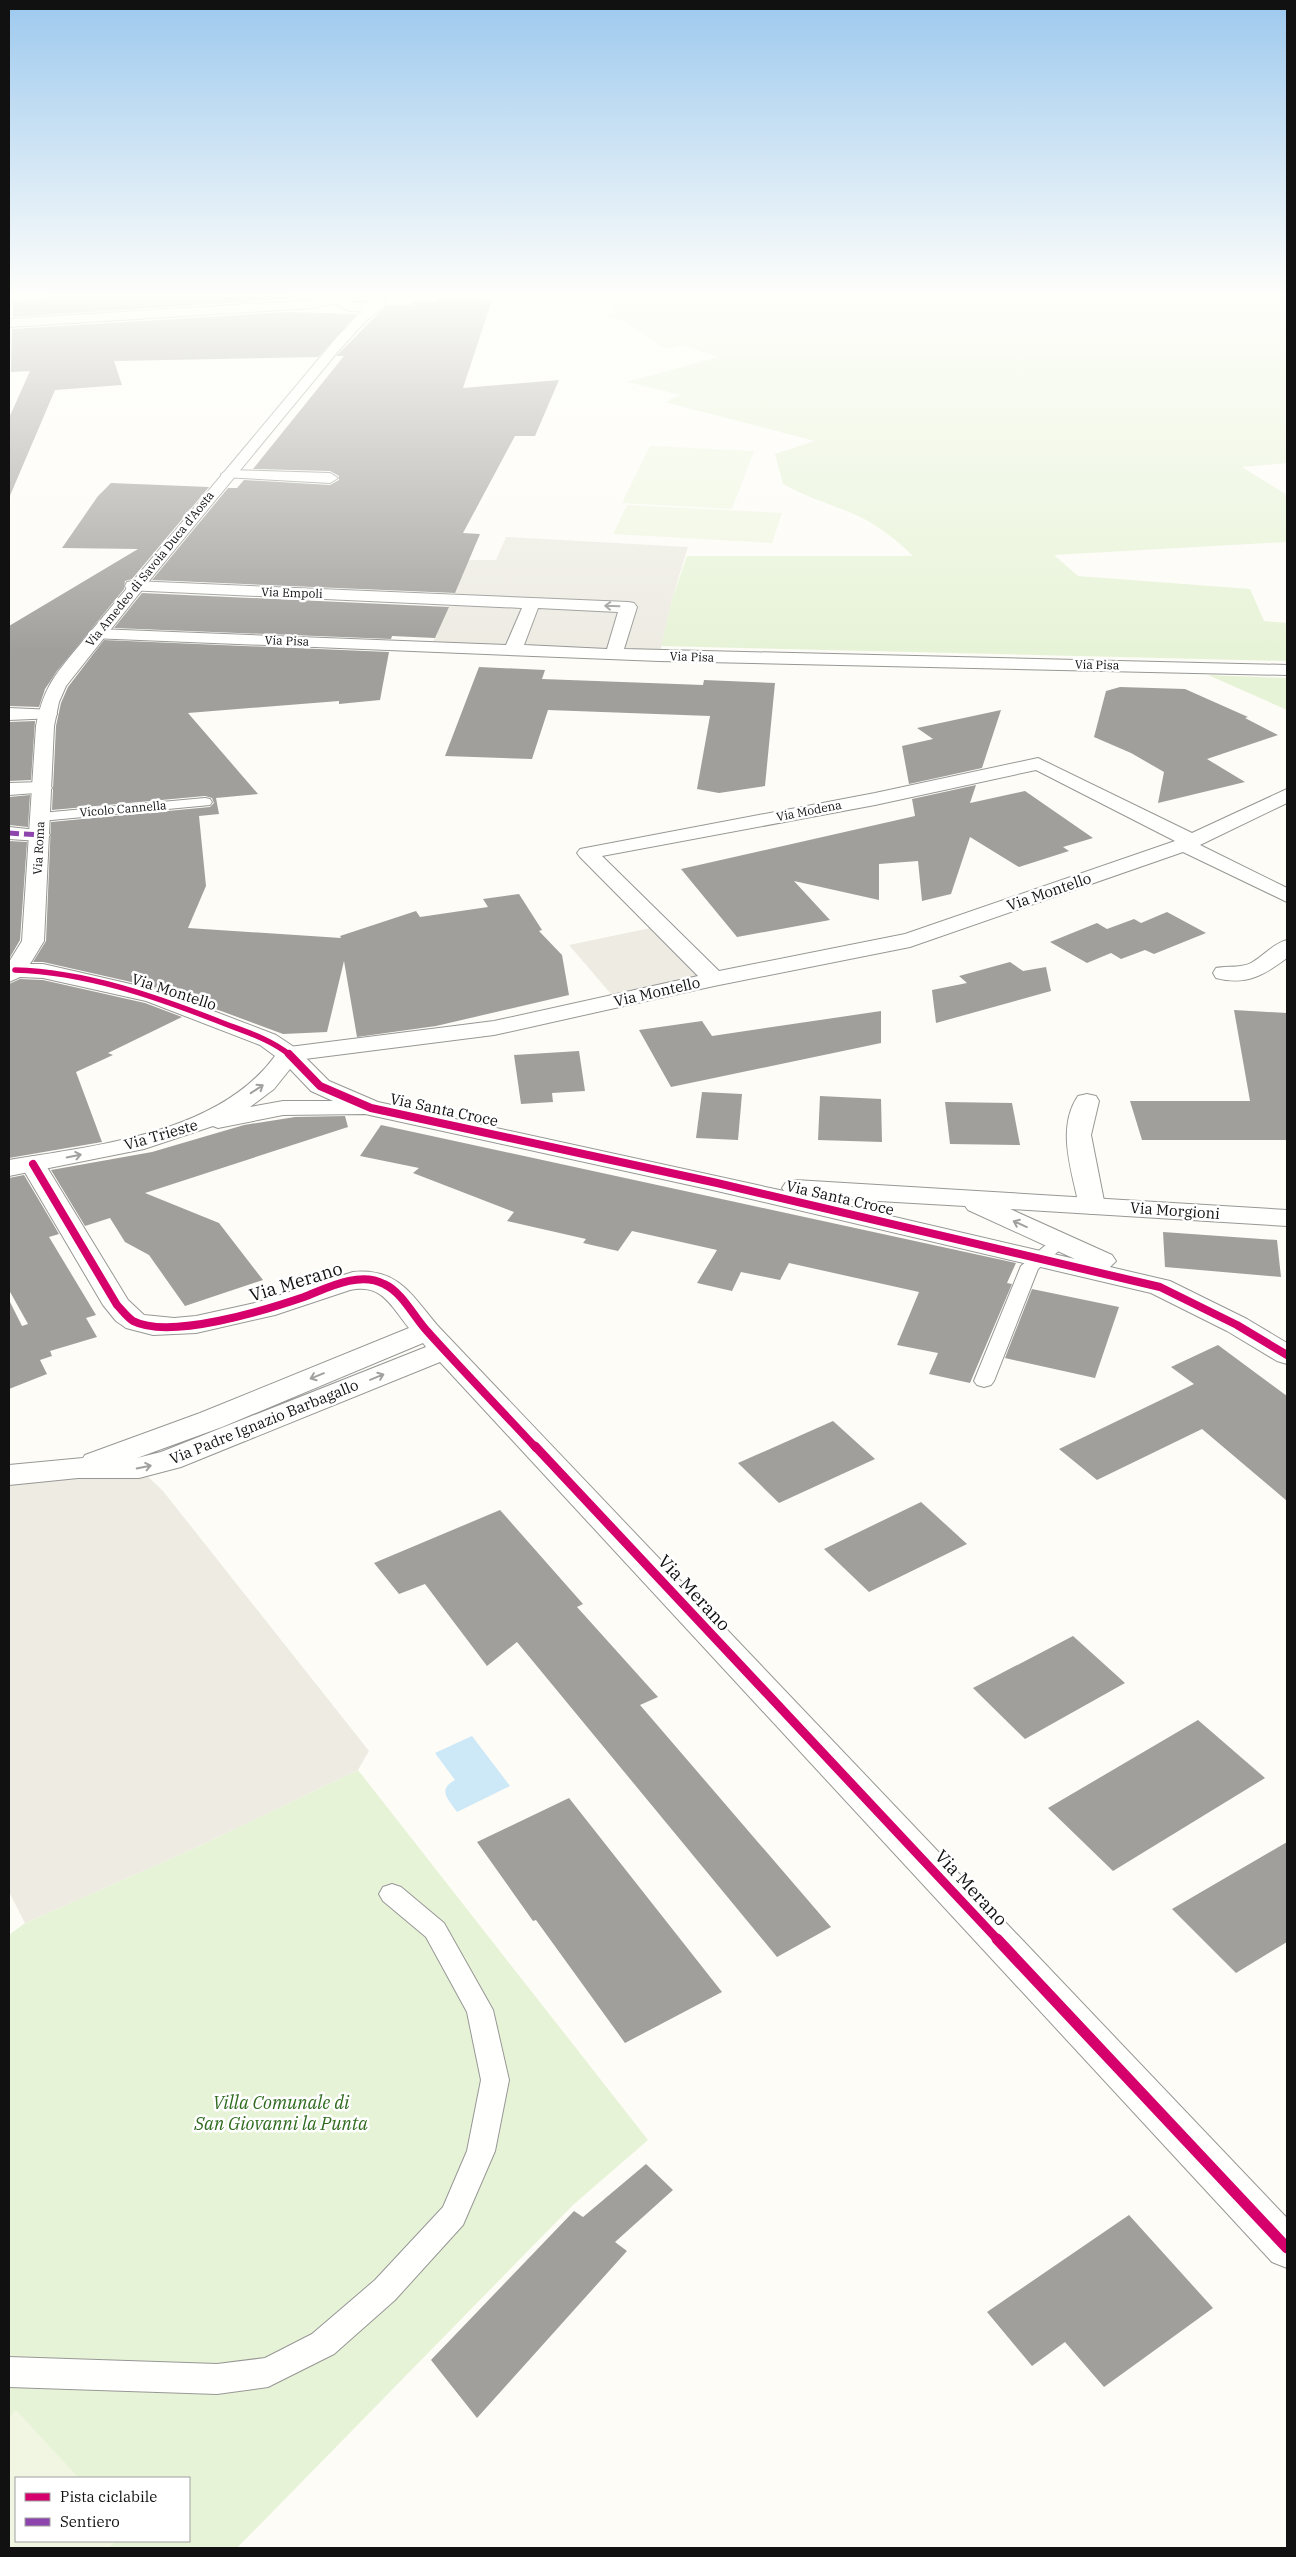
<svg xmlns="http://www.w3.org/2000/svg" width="1296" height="2557" viewBox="0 0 1296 2557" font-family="'IBM Plex Serif',serif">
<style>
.green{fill:#e7f3d7;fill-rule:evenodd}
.pitch{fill:#f0f6e1}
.plaza{fill:#edebe2}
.water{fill:#cde8f7}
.building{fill:#a19f9c}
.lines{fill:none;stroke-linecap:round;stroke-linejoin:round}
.service-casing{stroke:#979795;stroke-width:2}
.pedestrian-casing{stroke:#979795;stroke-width:2}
.minor-casing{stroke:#979795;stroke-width:2}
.tertiary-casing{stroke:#979795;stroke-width:2}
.secondary-casing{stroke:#8e8d8b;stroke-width:2}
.service{fill:#fffffe;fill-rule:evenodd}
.pedestrian{fill:#fffffe;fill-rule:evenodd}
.minor{fill:#fffffe;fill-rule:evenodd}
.tertiary{fill:#fffffe;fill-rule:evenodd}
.secondary{fill:#f6f4eb;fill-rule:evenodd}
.quiet{stroke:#8e44ad;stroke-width:5;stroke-dasharray:10 5;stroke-linecap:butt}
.cycleway-far3-casing{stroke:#fff;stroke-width:8}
.cycleway-far2-casing{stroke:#fff;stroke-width:11}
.cycleway-far1-casing{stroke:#fff;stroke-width:12}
.cycleway-casing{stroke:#fff;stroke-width:14}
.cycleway-far3{stroke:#d6006c;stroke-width:5.5}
.cycleway-far2{stroke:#d6006c;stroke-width:8}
.cycleway-far1{stroke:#d6006c;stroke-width:9}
.cycleway{stroke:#d6006c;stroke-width:11}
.oneway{stroke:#a0a09f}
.labels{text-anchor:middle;stroke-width:5;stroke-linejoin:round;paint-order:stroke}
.far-street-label{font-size:12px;fill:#111;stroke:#fff}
.street-label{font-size:15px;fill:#111;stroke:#fff}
.near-street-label{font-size:18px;fill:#111;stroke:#fff}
.near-park-label{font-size:18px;font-style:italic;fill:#2f6b1f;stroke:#fff}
</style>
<rect width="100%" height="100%" fill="#fdfcf7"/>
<!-- green -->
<g class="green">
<path d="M617,294h670v169l-45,4 45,28v47l-233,13 24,21 172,13 14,32 23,2v38l-626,-15 11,-47 15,-43h226c-16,-16 -38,-33 -59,-42 -26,-11 -46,-16 -71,-30l-8,-30 40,-13 -150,-39 16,-7 -54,-13 91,-25 -37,-12 -15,4 -43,-29 -17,-2z"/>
<polygon points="1208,675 1287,678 1287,710"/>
<path d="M358,1770l290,370 -75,65 -336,343h-228v-613l16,-12 170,-75zM16,2478h173v63h-173z"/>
</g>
<!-- pitch -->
<g class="pitch">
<polygon points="650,446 754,451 732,509 622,503"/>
<polygon points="627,505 782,513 772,543 613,534"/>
<polygon points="16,2410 79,2478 16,2478 16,2541 116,2541 108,2548 9,2548 9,2417"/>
</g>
<!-- plaza -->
<g class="plaza">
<polygon points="506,537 688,547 672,599 659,656 431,647 468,560 496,560"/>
<polygon points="660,926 714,979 617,1001 569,945"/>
<polygon points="139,1468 163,1491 369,1751 358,1770 195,1848 25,1923 9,1892 9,1475 50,1470"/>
</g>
<!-- water -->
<path class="water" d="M472,1736l38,50 -53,26c-9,-13 -20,-22 -2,-32l-20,-27z"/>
<!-- building -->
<g class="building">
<polygon points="42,294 291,294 290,299 13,317 13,301 44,299"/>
<polygon points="456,298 492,300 463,388 559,380 535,436 515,436 463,533 480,534 455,593 152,580 228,488 237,488 244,480 330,485 339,480 339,476 330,471 253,469 344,356 336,356 387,305 410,305 414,301 435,302 437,299"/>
<polygon points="288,312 357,314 318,357 114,361 122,385 55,390 9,498 9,418 30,371 11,372 12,329"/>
<polygon points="111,483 209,487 132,579 125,581 124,589 57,671 45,689 39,707 9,706 9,626 138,549 62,548 98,496"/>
<polygon points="142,593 449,607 435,638 392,636 391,639 114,628"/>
<polygon points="104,640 389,652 380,700 339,704 339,701 188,713 258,794 216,798 219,814 199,816 206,886 188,928 341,938 340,936 416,911 420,917 488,907 483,899 519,894 542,930 539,931 562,955 569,995 436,1026 357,1037 344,961 327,1032 283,1034 162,989 43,962 33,962 46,941 51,822 210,807 214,803 212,798 205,796 52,810 56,726 61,703 68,687"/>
<polygon points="479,667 545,670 542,679 703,685 704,680 775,683 765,786 719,793 697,789 710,716 548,710 532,759 445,756"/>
<polygon points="1120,687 1185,689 1248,717 1245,718 1278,735 1207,759 1245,782 1158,803 1164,772 1131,753 1094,737 1106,691"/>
<polygon points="1001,710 982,768 909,784 902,746 933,739 917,728"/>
<polygon points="35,721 31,780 9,781 9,722"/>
<polygon points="976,785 970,803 1025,791 1093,838 1063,847 1069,851 1019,867 970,837 951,894 922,901 918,861 879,864 879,900 794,881 830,920 737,937 681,869 915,816 912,799"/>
<polygon points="30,795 28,827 9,825 9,797"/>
<polygon points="9,841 27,842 20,940 9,959"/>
<polygon points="1167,912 1206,933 1154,954 1145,950 1121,959 1111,953 1087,963 1050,942 1097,923 1107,929 1134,919 1141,923"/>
<polygon points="1010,962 1023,971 1046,967 1051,991 936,1023 932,990 967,983 959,976"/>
<polygon points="20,979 43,980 145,1003 182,1017 108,1053 113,1055 76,1072 102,1142 9,1158 9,984"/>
<polygon points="1234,1010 1287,1013 1287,1140 1142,1140 1130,1101 1250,1101"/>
<polygon points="881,1011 881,1043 671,1087 639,1030 702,1021 712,1036"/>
<polygon points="579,1051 585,1091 552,1093 553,1102 521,1104 514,1055"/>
<polygon points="702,1092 742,1094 738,1140 696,1138"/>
<polygon points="820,1096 881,1099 882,1142 818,1140"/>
<polygon points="945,1102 1012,1103 1020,1145 950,1144"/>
<polygon points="345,1116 348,1127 145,1193 219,1223 263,1280 185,1306 149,1255 125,1242 110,1218 85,1226 51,1170 152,1152 244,1125 295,1117"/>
<polygon points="381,1125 1016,1263 1007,1283 1012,1284 970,1383 929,1374 938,1353 897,1345 919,1292 789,1263 780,1280 741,1272 732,1291 697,1283 717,1250 632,1231 618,1251 583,1243 586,1239 507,1221 514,1212 413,1173 419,1168 360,1156"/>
<polygon points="24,1175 59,1234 49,1237 96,1315 86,1318 97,1337 50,1351 52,1356 40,1360 47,1374 9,1389 9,1300 22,1326 28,1324 9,1290 9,1178"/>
<polygon points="1163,1232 1277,1240 1281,1277 1165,1267"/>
<polygon points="1032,1289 1119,1307 1095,1378 1005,1358"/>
<polygon points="1218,1345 1287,1396 1287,1501 1202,1429 1097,1480 1059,1449 1194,1384 1171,1367"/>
<polygon points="833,1421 875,1459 779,1503 738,1463"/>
<polygon points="921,1502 967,1544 869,1592 824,1549"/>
<polygon points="500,1510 583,1604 577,1607 658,1697 640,1705 831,1927 777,1957 517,1642 487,1666 425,1584 399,1594 374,1563"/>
<polygon points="1073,1636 1125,1683 1025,1739 973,1688"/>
<polygon points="1198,1720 1265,1778 1113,1871 1048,1808"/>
<polygon points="569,1798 722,1992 625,2043 536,1920 533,1921 477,1842"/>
<polygon points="1287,1842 1287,1942 1236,1973 1172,1909"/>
<polygon points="646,2164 673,2190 615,2242 627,2251 477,2418 431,2360 574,2211 583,2217"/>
<polygon points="1129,2215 1213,2308 1104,2387 1065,2342 1032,2366 987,2312"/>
</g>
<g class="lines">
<!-- service casing -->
<g class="service-casing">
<g id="service">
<polygon points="205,798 210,799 212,802 210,805 41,821 34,817 41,813"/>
<polygon points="1060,1236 1066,1238 1069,1242 1038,1269 994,1381 991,1385 984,1387 977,1385 974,1381 1021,1266 1054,1238"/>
<polygon points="392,1884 401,1887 444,1923 493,2010 509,2080 495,2151 463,2225 395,2300 334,2354 268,2387 217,2394 9,2387 9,2357 217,2364 265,2358 312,2334 375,2280 443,2207 467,2151 481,2080 467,2012 426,1937 383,1901 379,1894 383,1887"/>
</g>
</g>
<!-- pedestrian casing -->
<g class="pedestrian-casing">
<polygon id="pedestrian" points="9,827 47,831 50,835 47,839 40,841 9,839"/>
</g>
<!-- minor casing -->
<g class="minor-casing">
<g id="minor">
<polygon points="228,470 330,473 338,478 330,483 223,477 221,474"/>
<path d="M133,581l495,21 6,1 3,4 -13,42 663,16v10l-628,-14 -568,-23 -3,-4 3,-4 6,-1 409,16 16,-37 -395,-18 -2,-4 2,-4zM538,608l80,4 -11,37 -83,-4z"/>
<polygon points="9,708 55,710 57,714 55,718 9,720"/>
<path d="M1038,758l154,75 95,-44v14l-87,42 87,43v14l-104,-50 -273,95 -196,39 -220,49 -205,26 -8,-2 -4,-5 4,-5 8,-2 205,-26 204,-45 -118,-119 -3,-4 3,-4 295,-56zM1036,770l139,71 -270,93 -186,37 -117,-115 273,-51z"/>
<polygon points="42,782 49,784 52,788 49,792 9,795 9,783"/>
<path d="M1287,940v18c-23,17 -40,28 -71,20l-3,-5 3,-5c10,-2 26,0 35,-5 13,-7 21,-19 36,-23z"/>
<path d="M1087,1094l9,2 3,5 -8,34 14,71 -4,6 -9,2 -9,-2 -4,-6c-7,-35 -23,-78 -1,-110z"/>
<path d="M33,1156l9,3 86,141 16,15 30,3 22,-2 59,-13 98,-31c45,-4 58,22 84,53l850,893v50l-15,-6 -832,-900 -259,105 -42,11h-61l-69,7v-20l74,-7 2,-3 115,-42 209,-85c-18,-22 -27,-45 -59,-38l-75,25 -79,18 -43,2 -27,-7 -10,-7 -13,-16 -83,-141 4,-5zM423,1343l3,4 -265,105 -24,6 85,-31z"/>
</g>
</g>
<!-- tertiary casing -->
<g class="tertiary-casing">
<path id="tertiary" d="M380,299l4,1 2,3 -2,3 -20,17 -24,26 -183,222 -91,115 -7,16 -5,24 -10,215 -14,23h13l118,27 115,44 21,14 32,32 49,21 406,89 -2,-3 4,-6 9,-2 492,30v16l-277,-17 102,46 4,6 -6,6 60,14 77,38 40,24v21l-10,-3 -50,-30 -76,-38 -434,-102 -352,-77 -82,1 -65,13 -5,-2 -69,23 -135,27v-16c88,-15 209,-26 266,-104l-15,-11 -114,-44 -103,-23 -23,-1 -11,5v-20l13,-21 14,-215c8,-41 20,-52 46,-84l255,-305 21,-22zM290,1069l21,22 22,10h-50l-33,6 24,-18zM809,1197l156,9 3,4 107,49z"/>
</g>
<!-- secondary casing -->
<g class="secondary-casing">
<path id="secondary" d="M351,294h24l12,7c-11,13 -39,14 -51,3l-24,4 -303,19v-8l303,-19zM355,301h17l-10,3 -12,-2z"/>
</g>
<!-- service -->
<use href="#service" class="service"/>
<!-- pedestrian -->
<use href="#pedestrian" class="pedestrian"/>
<!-- minor -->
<use href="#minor" class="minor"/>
<!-- tertiary -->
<use href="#tertiary" class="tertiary"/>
<!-- secondary -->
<use href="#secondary" class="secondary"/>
<!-- quiet -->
<polyline class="quiet" points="9,833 40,835"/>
<!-- cycleway-far3 casing -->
<g class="cycleway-far3-casing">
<path id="cycleway-far3" d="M15,970c70,2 139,26 203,51 25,10 51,17 72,34"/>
</g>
<!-- cycleway-far2 casing -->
<g class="cycleway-far2-casing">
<g id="cycleway-far2">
<polyline points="289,1054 320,1086 371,1108 717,1183 1160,1287 1237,1325 1287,1355"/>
<path d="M33,1164l84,141c5,5 10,12 16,16 37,19 133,-11 171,-24 23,-9 55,-26 80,-13 18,8 30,33 43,47 36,40 73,78 109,117"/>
</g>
</g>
<!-- cycleway-far1 casing -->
<g class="cycleway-far1-casing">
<polyline id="cycleway-far1" points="535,1446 998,1940"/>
</g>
<!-- cycleway casing -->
<g class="cycleway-casing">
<polyline id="cycleway" points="997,1939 1287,2248"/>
</g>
<!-- cycleway-far3 -->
<use href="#cycleway-far3" class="cycleway-far3"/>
<!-- cycleway-far2 -->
<use href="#cycleway-far2" class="cycleway-far2"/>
<!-- cycleway-far1 -->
<use href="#cycleway-far1" class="cycleway-far1"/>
<!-- cycleway -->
<use href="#cycleway" class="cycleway"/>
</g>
<!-- one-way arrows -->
<defs><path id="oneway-shaft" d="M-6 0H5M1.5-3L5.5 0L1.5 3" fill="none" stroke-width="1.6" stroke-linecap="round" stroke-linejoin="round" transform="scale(1.25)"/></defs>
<g class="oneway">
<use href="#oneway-shaft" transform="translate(612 606) rotate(-178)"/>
<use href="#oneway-shaft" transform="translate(257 1089) rotate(-33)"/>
<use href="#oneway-shaft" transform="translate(74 1156) rotate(-11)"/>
<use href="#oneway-shaft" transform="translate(1020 1224) rotate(-156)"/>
<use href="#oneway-shaft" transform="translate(317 1376) rotate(158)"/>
<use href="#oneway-shaft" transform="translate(377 1377) rotate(-22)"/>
<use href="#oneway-shaft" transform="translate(144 1467) rotate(-11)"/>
</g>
<!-- sky -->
<linearGradient id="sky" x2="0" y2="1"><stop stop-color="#9dc9ee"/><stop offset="0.45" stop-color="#fefefb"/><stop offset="1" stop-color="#fefefb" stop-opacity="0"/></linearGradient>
<rect width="1296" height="652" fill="url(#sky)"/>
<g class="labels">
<!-- far-street labels -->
<g class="far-street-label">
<text transform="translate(150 569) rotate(-51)" y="4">Via Amedeo di Savoia Duca d'Aosta</text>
<text transform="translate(292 593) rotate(2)" y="4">Via Empoli</text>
<text transform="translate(287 641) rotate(2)" y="4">Via Pisa</text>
<text transform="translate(692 657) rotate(2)" y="4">Via Pisa</text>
<text transform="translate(1097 665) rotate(1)" y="4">Via Pisa</text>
<text transform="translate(123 809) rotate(-5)" y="4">Vicolo Cannella</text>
<text transform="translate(809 811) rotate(-11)" y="4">Via Modena</text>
<text transform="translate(39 848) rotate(-87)" y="4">Via Roma</text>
</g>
<!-- street labels -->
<g class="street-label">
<text transform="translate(1049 892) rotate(-19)" y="5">Via Montello</text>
<text transform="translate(174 992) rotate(18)" y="5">Via Montello</text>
<text transform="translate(657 992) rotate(-13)" y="5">Via Montello</text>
<text transform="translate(444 1110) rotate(12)" y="5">Via Santa Croce</text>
<text transform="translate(161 1135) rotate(-16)" y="5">Via Trieste</text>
<text transform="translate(840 1198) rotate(13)" y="5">Via Santa Croce</text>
<text transform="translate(1175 1211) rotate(4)" y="5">Via Morgioni</text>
<text transform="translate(264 1422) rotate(-22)" y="5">Via Padre Ignazio Barbagallo</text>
</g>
<!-- near-street labels -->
<g class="near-street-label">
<text transform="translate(296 1282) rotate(-17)" y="6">Via Merano</text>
<text transform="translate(694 1593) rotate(47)" y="6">Via Merano</text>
<text transform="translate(971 1888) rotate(47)" y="6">Via Merano</text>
</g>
<!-- near-park labels -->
<g class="near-park-label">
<text x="281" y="2109">Villa Comunale di<tspan x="281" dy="21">San Giovanni la Punta</tspan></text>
</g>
</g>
<!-- border -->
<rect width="1296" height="2557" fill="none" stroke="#111111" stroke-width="20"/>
<!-- legend -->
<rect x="15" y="2477" width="175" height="65" fill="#ffffff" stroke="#a0a0a0"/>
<rect x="25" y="2493" width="25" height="8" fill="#d6006c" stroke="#a0a0a0"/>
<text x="60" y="2502" font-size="15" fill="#111111">Pista ciclabile</text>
<rect x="25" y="2518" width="25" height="8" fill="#8e44ad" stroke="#a0a0a0"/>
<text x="60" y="2527" font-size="15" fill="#111111">Sentiero</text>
</svg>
